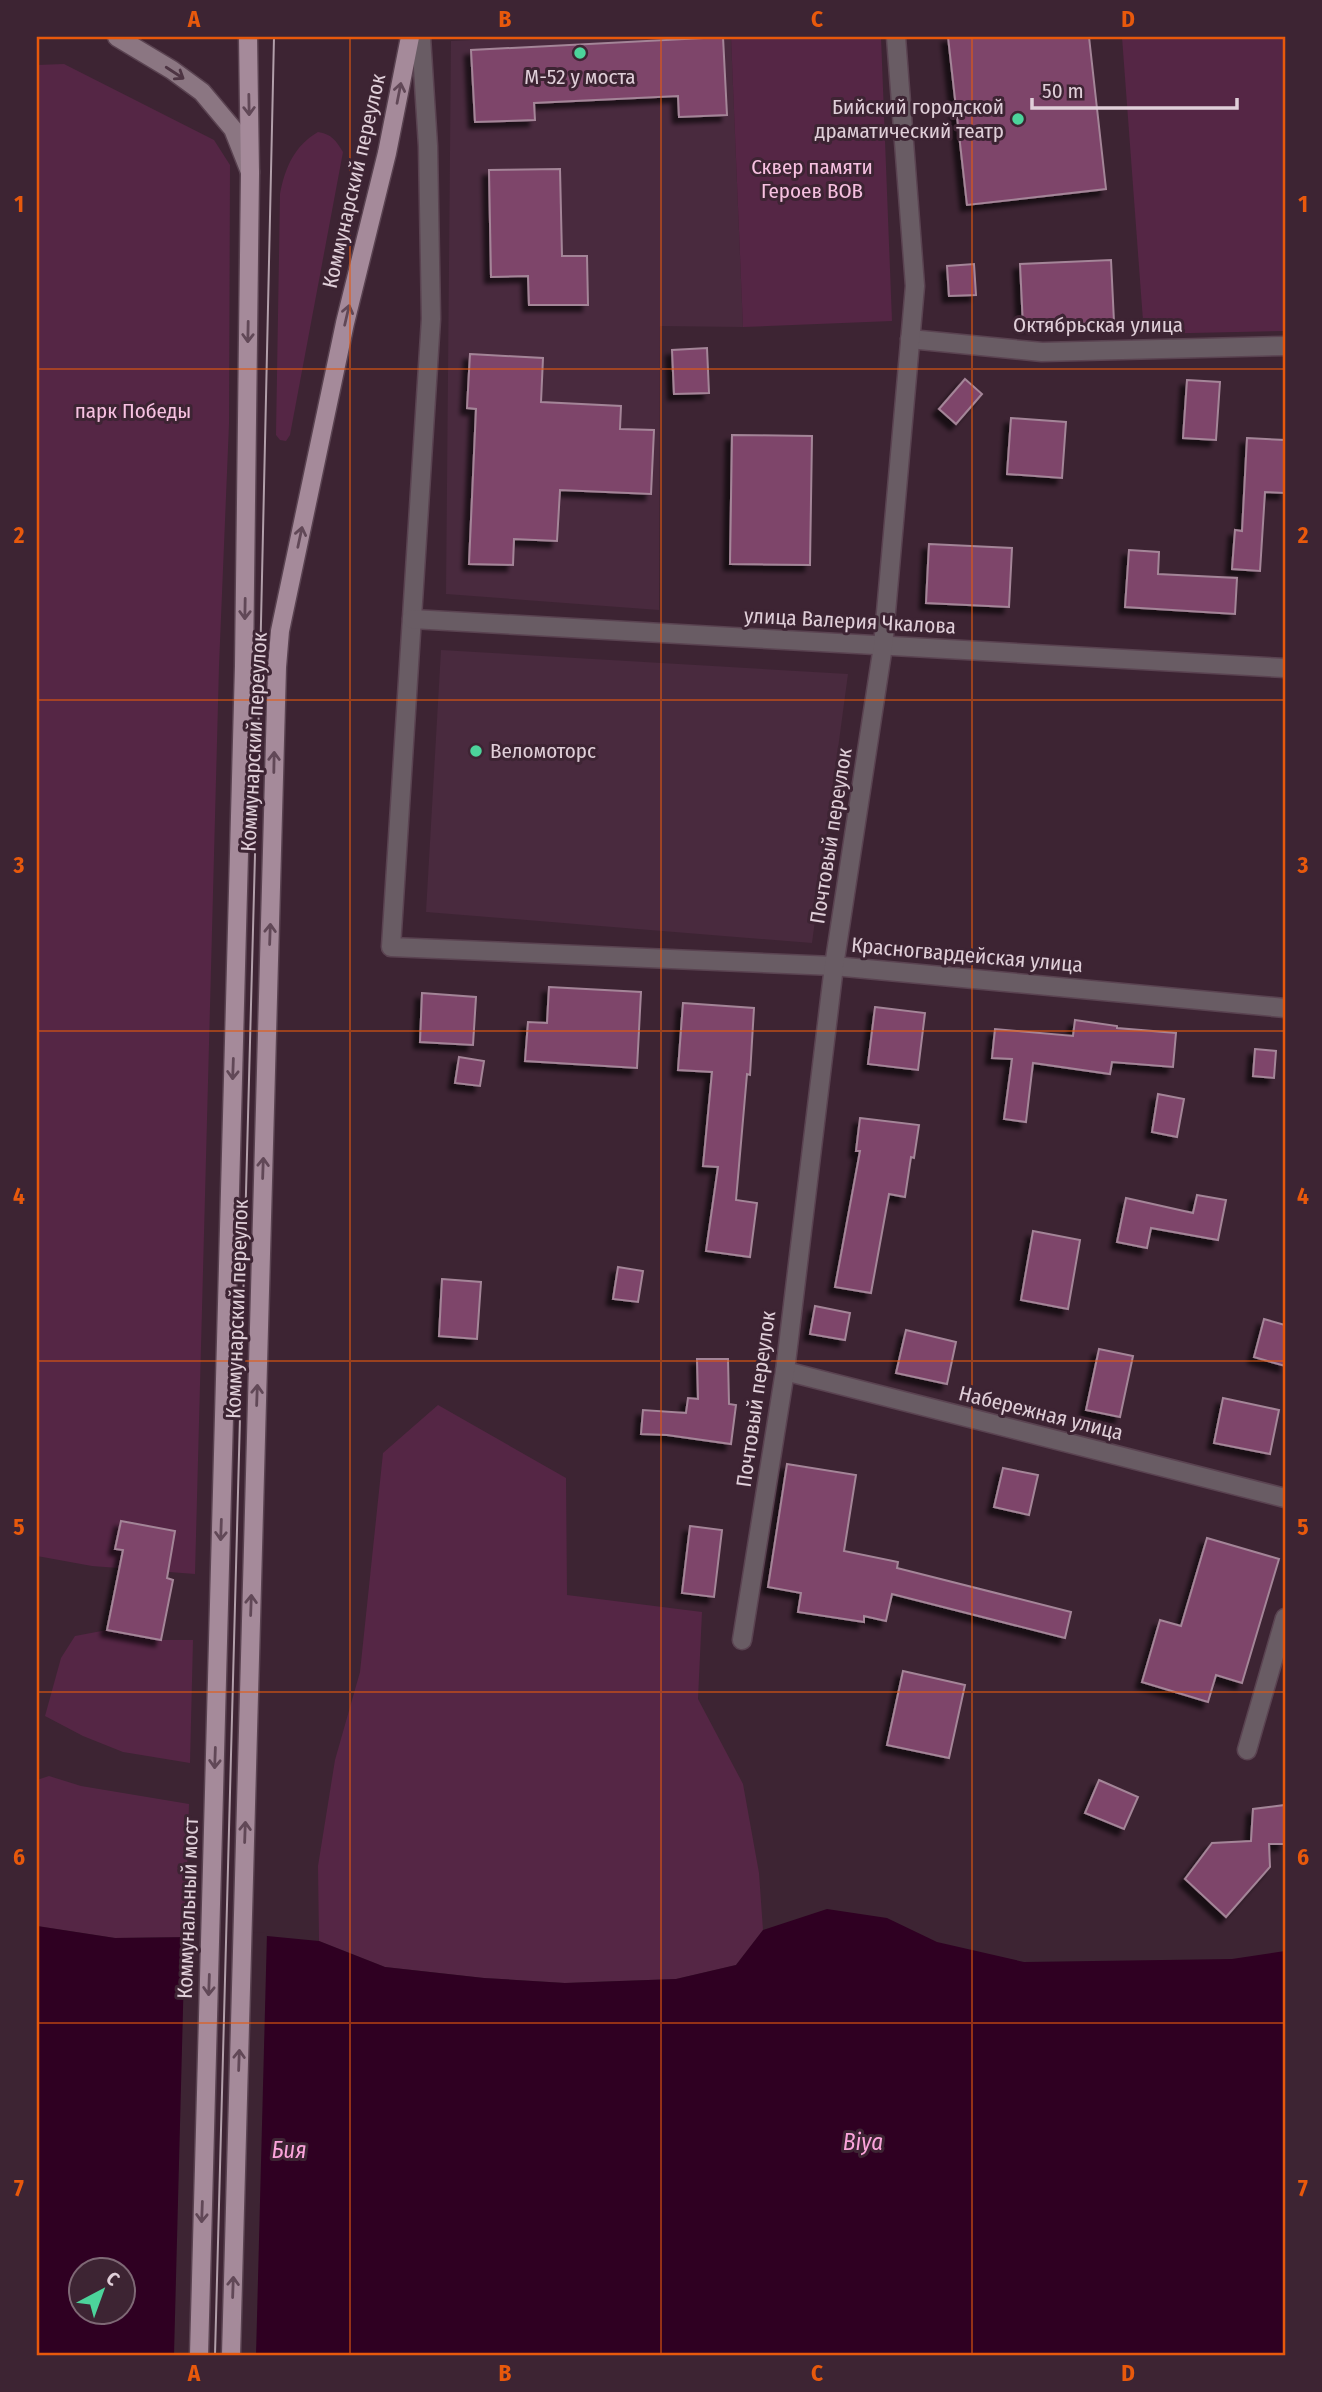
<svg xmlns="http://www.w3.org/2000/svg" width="1322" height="2392" viewBox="0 0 1322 2392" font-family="'Fira Sans Condensed',sans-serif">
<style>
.built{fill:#492a3e}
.green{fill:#552645}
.water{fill:#2f0022;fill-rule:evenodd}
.pier{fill:#3d2433}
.building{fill:#7e456a;stroke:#a48598;stroke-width:2;filter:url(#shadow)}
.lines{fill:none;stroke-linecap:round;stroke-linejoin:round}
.street-casing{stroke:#5a4351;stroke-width:21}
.secondary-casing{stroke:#5a4351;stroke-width:21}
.primary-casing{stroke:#5a4351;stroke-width:21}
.street{stroke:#695c64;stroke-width:18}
.secondary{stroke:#8b7682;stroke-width:18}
.primary{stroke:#a58a9a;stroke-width:18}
.tram{stroke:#b29faa;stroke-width:2}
.oneway{stroke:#4d3443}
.oneway2{stroke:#614857}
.grid{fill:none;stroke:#e8590c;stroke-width:2;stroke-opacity:0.55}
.poi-dot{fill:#4cd39b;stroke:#3d2433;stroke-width:2.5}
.labels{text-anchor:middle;stroke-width:6;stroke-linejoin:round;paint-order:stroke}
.poi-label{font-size:21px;fill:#e0cfd9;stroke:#3d2433}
.park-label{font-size:21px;fill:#f7c1e1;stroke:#3d2433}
.street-label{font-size:21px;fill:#e0cfd9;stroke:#3d2433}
.water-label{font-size:23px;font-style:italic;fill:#fba4db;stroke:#3d2433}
.neatline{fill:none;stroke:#e8590c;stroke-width:2.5}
.grid-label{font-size:23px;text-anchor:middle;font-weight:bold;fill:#e8590c}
</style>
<defs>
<filter id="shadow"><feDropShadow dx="-6" dy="6" stdDeviation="2" flood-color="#0009"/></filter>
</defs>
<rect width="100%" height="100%" fill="#3d2433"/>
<!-- built -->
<g class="built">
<polygon points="539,37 731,37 743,327 660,326 659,610 446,594 451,41"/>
<polygon points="441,650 848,674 812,943 426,912"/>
</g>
<!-- green -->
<g class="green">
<polygon points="731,37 881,37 892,321 743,327"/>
<polygon points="1122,37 1285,37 1285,331 1144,334"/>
<polygon points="64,64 214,140 230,165 229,424 219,666 195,1574 92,1566 37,1556 37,65"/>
<path d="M318,132c14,2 18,9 25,20l-53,283 -4,6 -6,-1 -4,-5 4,-241c5,-26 14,-48 38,-62z"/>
<polygon points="438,1405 566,1478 567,1595 702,1612 698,1699 743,1784 759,1873 763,1930 736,1965 676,1979 565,1983 484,1978 385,1967 319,1941 318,1866 335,1760 360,1672 383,1453"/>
<polygon points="107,1630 161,1640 193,1640 190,1763 123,1752 83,1736 45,1716 61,1658 75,1636"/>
<polygon points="49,1776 81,1786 189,1804 185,1937 115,1938 37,1926 37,1780"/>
</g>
<!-- water -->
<path class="water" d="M827,1909l60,9 50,24 87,20 208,-3 53,-8v404h-1248v-429l78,12 152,-2 52,5 66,26 99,11 81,5 111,-4 60,-14 27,-35zM80,2270h42v42h-42z"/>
<!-- pier -->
<polygon class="pier" points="267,1932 256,2355 174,2355 185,1933"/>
<!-- building -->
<g class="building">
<polygon points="723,37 727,115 679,117 678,96 534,103 535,120 475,122 471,50"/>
<polygon points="948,37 1089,37 1106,189 967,205"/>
<polygon points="560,169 562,256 587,256 588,305 529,305 528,276 491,277 489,170"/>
<polygon points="1111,260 1114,322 1023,326 1020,264"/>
<polygon points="974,264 976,295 949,296 947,266"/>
<polygon points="707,348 709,393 674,394 672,350"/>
<polygon points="470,354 543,358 541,402 621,406 620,429 654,430 651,494 560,490 557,541 514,539 513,565 469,564 476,409 467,408"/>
<polygon points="965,379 982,394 956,424 939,409"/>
<polygon points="1187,380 1220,382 1216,440 1183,438"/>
<polygon points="1011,418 1066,422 1062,478 1007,474"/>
<polygon points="732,435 812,436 810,565 730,564"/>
<polygon points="1247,438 1285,440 1285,493 1265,492 1260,571 1232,569 1235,530 1242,531"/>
<polygon points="929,544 1012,548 1009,607 926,603"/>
<polygon points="1129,550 1159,552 1158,574 1237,578 1235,614 1125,607"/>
<polygon points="549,987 641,992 637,1068 525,1061 528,1022 547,1023"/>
<polygon points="422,993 476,997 473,1045 420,1042"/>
<polygon points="683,1003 754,1008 750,1075 747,1074 736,1200 757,1203 750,1257 706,1251 718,1167 703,1166 712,1072 678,1070"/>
<polygon points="875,1007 925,1013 918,1070 868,1064"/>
<polygon points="1075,1020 1117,1026 1117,1028 1176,1033 1173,1067 1112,1062 1110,1074 1033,1063 1026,1122 1004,1119 1012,1059 992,1058 995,1029 1073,1036"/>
<polygon points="1255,1049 1276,1051 1274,1078 1253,1076"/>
<polygon points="459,1057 484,1061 480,1086 455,1083"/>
<polygon points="1158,1094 1184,1099 1177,1137 1152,1132"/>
<polygon points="860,1118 919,1125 914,1158 911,1157 905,1197 889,1194 871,1293 835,1287 860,1151 856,1151"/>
<polygon points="1197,1195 1226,1200 1218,1240 1151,1228 1147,1248 1117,1242 1126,1198 1193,1213"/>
<polygon points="1033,1231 1080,1240 1068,1309 1021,1300"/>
<polygon points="618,1267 643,1271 638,1302 613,1299"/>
<polygon points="442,1279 481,1282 477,1339 439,1336"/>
<polygon points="815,1306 850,1313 845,1340 810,1334"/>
<polygon points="1264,1319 1285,1325 1285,1366 1254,1357"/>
<polygon points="906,1330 956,1342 947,1384 896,1373"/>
<polygon points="1099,1349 1133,1356 1120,1417 1086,1410"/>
<polygon points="697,1359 728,1359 729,1404 736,1405 731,1444 667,1435 641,1434 643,1410 686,1413 688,1398 698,1399"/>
<polygon points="1223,1398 1279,1410 1270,1454 1214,1443"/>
<polygon points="787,1464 856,1475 844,1551 898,1562 897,1568 1071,1612 1065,1638 892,1594 886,1621 864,1616 864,1622 798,1612 801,1593 768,1587"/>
<polygon points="1003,1468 1038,1475 1029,1515 994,1507"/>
<polygon points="121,1521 175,1531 167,1578 173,1580 161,1640 107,1630 123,1550 115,1549"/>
<polygon points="690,1526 722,1530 714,1597 682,1593"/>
<polygon points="1207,1538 1279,1559 1242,1683 1216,1675 1208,1702 1142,1682 1160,1620 1181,1626"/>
<polygon points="903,1671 965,1685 949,1758 887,1745"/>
<polygon points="1099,1780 1138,1797 1124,1829 1085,1813"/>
<polygon points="1285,1805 1284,1844 1269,1844 1270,1867 1226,1917 1185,1879 1212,1843 1251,1841 1253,1809"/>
</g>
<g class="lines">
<!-- street casing -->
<g class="street-casing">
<g id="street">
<polyline points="421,37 428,146 431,319 391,947 834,966 1285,1008"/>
<polyline points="910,339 1042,352 1285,346"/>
<polyline points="412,619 1285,668"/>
<polyline points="785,1371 1285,1498"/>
<polyline points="742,1640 785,1371 834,966 883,646 915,286 896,37"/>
<polyline points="1247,1750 1285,1618"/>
</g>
</g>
<!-- secondary casing -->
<g class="secondary-casing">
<polyline id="secondary" points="117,37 172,70 202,92 233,129 250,172"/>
</g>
<!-- primary casing -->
<g class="primary-casing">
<g id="primary">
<polyline points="199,2355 244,666 250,174 248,37"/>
<polyline points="231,2355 277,667 280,631 345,323 387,153 410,37"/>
</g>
</g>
<!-- street -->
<use href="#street" class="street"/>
<!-- secondary -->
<use href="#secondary" class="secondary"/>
<!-- primary -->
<use href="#primary" class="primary"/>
<!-- tram -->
<polyline class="tram" points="215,2355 260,667 274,37"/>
</g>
<!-- one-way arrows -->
<defs><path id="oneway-shaft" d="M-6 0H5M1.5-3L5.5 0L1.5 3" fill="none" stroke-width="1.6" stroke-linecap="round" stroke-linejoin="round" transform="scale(1.75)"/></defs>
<use class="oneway" href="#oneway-shaft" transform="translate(175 73) rotate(33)"/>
<g class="oneway2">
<use href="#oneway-shaft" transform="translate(399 93) rotate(-79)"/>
<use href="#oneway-shaft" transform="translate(249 105) rotate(89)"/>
<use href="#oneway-shaft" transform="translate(347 315) rotate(-77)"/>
<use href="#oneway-shaft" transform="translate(248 332) rotate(91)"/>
<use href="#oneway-shaft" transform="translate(300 537) rotate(-78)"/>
<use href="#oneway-shaft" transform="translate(245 609) rotate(91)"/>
<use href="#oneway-shaft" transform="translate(274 762) rotate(-89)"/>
<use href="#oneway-shaft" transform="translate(270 934) rotate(-88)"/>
<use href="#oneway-shaft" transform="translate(233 1069) rotate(92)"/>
<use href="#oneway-shaft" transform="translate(263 1168) rotate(-88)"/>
<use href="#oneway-shaft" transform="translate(257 1395) rotate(-88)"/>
<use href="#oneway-shaft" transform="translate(221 1530) rotate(92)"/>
<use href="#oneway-shaft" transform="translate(251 1605) rotate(-88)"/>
<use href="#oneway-shaft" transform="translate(215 1758) rotate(92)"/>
<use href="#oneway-shaft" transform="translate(245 1832) rotate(-88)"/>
<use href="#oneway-shaft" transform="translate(209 1985) rotate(92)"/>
<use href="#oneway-shaft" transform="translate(239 2060) rotate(-88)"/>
<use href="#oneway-shaft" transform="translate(202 2212) rotate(92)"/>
<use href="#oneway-shaft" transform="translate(233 2287) rotate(-88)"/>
</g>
<!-- grid -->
<path class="grid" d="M350,37v2318M661,37v2318M972,37v2318M37,369h1248M37,700h1248M37,1031h1248M37,1361h1248M37,1692h1248M37,2023h1248"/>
<!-- markers -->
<g class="poi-dot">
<circle cx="580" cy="53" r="7"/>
<circle cx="1018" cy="119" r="7"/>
<circle cx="476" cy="751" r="7"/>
</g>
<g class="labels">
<!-- poi labels -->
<g class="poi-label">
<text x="580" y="84">М-52 у моста</text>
<text x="1004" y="114" text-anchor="end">Бийский городской<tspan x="1004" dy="24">драматический театр</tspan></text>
<text x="490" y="758" text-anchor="start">Веломоторс</text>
</g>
<!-- park labels -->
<g class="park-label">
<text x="812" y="174">Сквер памяти<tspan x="812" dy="24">Героев ВОВ</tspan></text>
<text x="133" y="418">парк Победы</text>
</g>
<!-- street labels -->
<g class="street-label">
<text transform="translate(354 181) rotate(-77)" y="7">Коммунарский переулок</text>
<text x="1098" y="332">Октябрьская улица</text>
<text transform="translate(850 621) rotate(3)" y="7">улица Валерия Чкалова</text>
<text transform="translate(254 742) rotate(-87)" y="7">Коммунарский переулок</text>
<text transform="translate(831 836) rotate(-81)" y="7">Почтовый переулок</text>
<text transform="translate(967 955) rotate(5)" y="7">Красногвардейская улица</text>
<text transform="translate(237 1309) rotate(-88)" y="7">Коммунарский переулок</text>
<text transform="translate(756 1399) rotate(-82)" y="7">Почтовый переулок</text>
<text transform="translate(1041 1413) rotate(14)" y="7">Набережная улица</text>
<text transform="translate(188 1908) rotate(-88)" y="7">Коммунальный мост</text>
</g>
<!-- water labels -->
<g class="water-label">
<text x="863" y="2150">Biya</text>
<text x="289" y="2158">Бия</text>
</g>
</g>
<!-- border -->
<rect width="1322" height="2392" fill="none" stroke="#3d2433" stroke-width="77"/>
<!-- north arrow -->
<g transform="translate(102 2291) rotate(41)"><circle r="33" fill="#3d2433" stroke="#7e6875" stroke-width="2"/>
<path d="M0-5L12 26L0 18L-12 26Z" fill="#4cd39b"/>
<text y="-10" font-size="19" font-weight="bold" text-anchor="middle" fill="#e0cfd9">С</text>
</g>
<!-- scale -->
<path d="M1032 98v10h205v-10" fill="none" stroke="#e0cfd9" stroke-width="3.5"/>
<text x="1042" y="98" font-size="21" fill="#e0cfd9" stroke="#3d2433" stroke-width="5" paint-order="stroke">50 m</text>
<rect x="38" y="38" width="1246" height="2316" class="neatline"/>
<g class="grid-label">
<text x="194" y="27">A</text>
<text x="505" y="27">B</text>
<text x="817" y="27">C</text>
<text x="1128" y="27">D</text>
<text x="19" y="212">1</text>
<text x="1303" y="212">1</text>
<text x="19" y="543">2</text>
<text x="1303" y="543">2</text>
<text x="19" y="873">3</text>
<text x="1303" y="873">3</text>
<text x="19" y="1204">4</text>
<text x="1303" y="1204">4</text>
<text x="19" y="1535">5</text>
<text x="1303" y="1535">5</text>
<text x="19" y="1865">6</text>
<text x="1303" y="1865">6</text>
<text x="19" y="2196">7</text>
<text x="1303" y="2196">7</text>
<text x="194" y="2381">A</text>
<text x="505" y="2381">B</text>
<text x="817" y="2381">C</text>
<text x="1128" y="2381">D</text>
</g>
</svg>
